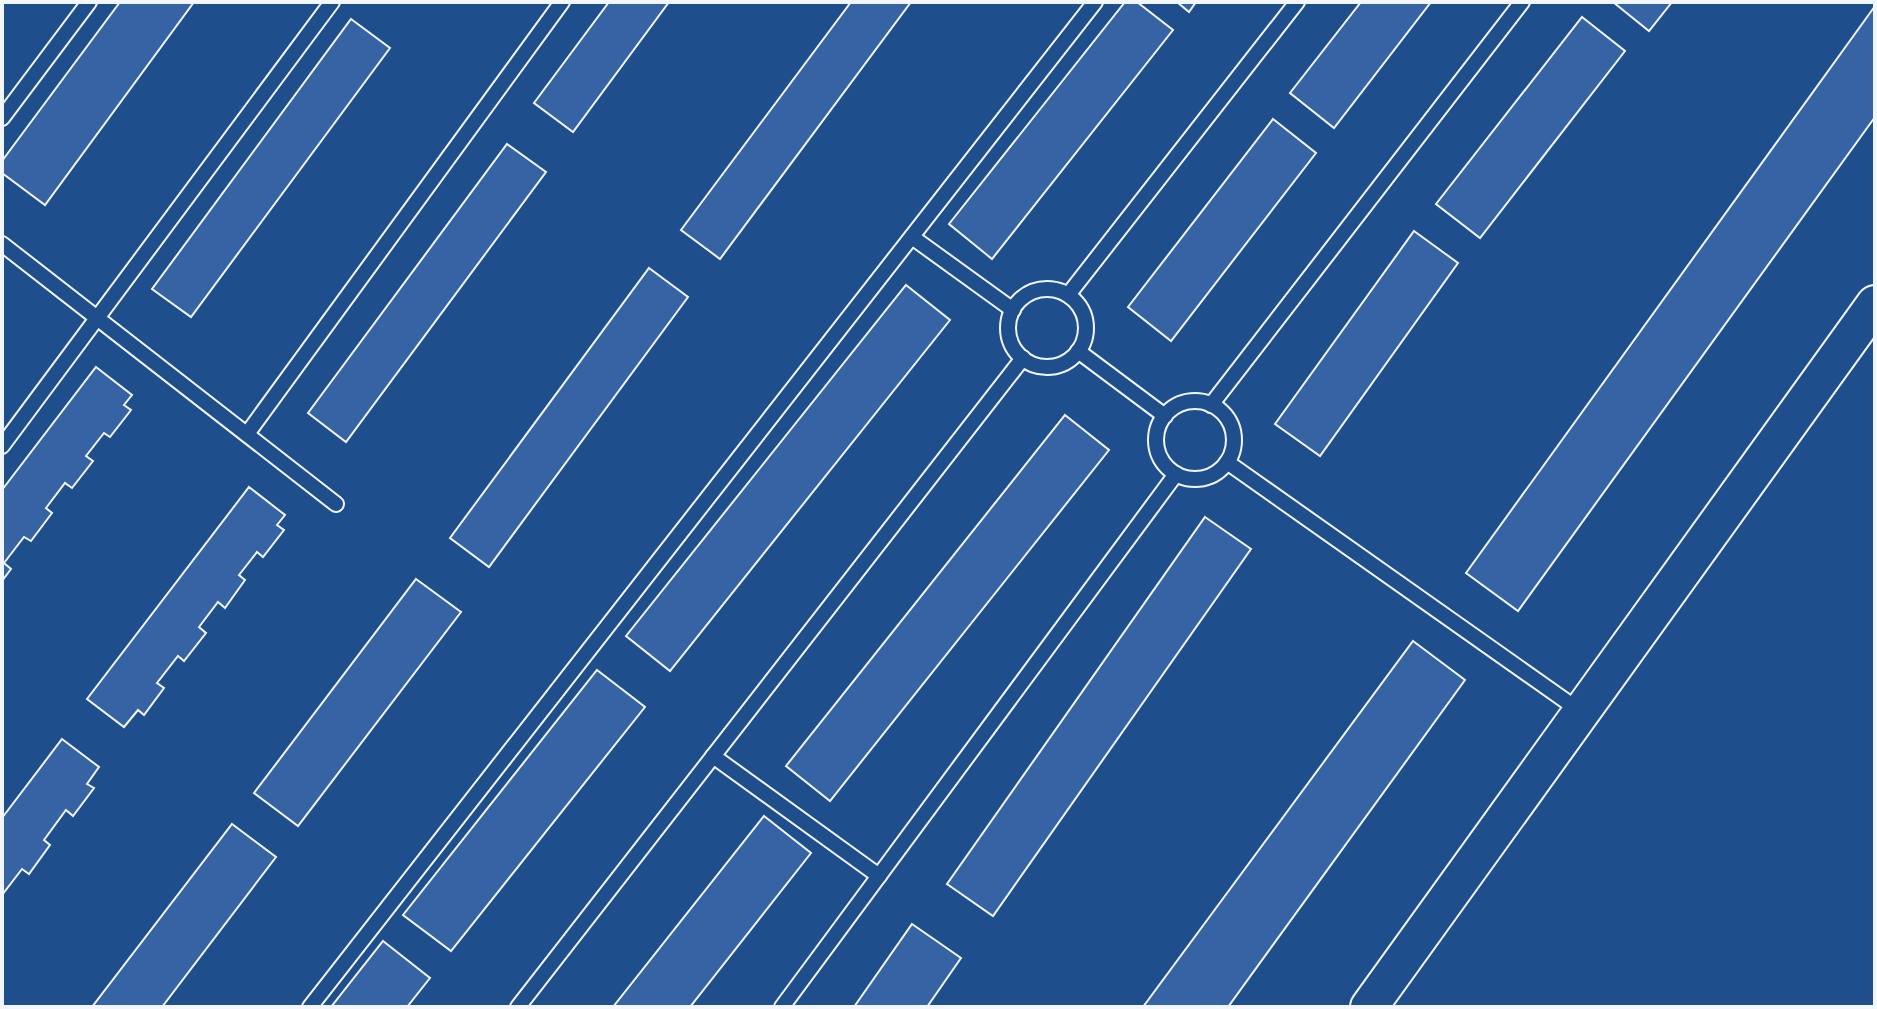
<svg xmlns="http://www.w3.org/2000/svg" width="1877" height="1009" viewBox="0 0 1877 1009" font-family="Figtree,sans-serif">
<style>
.building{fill:#3563a3;stroke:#f2f6ff;stroke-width:2}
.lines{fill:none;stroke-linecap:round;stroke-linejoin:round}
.service-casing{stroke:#f2f6ff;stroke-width:18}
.tertiary-casing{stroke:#f2f6ff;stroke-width:40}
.service{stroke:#1f4e8c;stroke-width:14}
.tertiary{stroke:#1f4e8c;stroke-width:36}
</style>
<rect width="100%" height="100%" fill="#1f4e8c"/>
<!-- building -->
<g class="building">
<polygon points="120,2 194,2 45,205 2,173 2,161"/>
<polygon points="609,2 669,2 573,132 534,103"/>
<polygon points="851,2 911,2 720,259 681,230"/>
<polygon points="1125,2 1137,2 1173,30 992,259 949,224"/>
<polygon points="1177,2 1196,2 1189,12"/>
<polygon points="1361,2 1431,2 1334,128 1290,93"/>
<polygon points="1613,2 1672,2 1649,31"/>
<polygon points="1875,6 1875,117 1518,611 1466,573"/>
<polygon points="1582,17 1625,51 1480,238 1436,204"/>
<polygon points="351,19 390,48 191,317 152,289"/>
<polygon points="1273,119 1316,153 1171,341 1128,307"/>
<polygon points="507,144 546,172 346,442 308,413"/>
<polygon points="1414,231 1458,263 1320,456 1275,424"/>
<polygon points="649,268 688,297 489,567 450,538"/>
<polygon points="906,285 950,320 670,671 626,636"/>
<polygon points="96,367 132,395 124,405 131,410 110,437 104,433 86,456 93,461 72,488 65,483 46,508 52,513 31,541 24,537 4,563 11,569 2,581 2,490"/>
<polygon points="1065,415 1109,450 830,801 786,766"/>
<polygon points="249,487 285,515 277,525 284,530 263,557 257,552 239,575 245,580 225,608 218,602 199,627 206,633 184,661 178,656 157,683 164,688 144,715 138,710 124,727 87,699"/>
<polygon points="1205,517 1251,549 993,916 947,884"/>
<polygon points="416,579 461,612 298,826 254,793"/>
<polygon points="1413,641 1465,680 1228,1007 1143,1007"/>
<polygon points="597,670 645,707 451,951 403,915"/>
<polygon points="62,739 99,767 87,784 94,788 73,816 66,810 44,840 50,845 29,874 22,869 2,895 2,818"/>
<polygon points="764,816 811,853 690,1007 613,1007"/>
<polygon points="232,824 276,857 162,1007 92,1007"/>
<polygon points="912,924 961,958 927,1007 854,1007"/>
<polygon points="383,941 430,978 407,1007 331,1007"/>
</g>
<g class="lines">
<!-- service casing -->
<g class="service-casing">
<g id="service">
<polyline points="2,118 89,2"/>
<polyline points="912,237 1013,310"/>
<polyline points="2,244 336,504"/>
<circle cx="1047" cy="328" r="39"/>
<polyline points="1068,295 1297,2"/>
<polyline points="1078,351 1165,416"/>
<circle cx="1195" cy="440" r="39"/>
<polyline points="1211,405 1522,2"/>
<polyline points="247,434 562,2"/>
<polyline points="2,446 332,2"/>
<polyline points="1227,462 1580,711"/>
<polyline points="713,756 879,876"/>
<polyline points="310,1007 1095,2"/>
<polyline points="518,1007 1023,358"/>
<polyline points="782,1007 1176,474"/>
</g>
</g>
<!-- tertiary casing -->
<g class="tertiary-casing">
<polyline id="tertiary" points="1369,1007 1875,304"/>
</g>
<!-- service -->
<use href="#service" class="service"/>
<!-- tertiary -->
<use href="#tertiary" class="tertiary"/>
</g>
<!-- border -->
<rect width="1877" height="1009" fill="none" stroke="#f2f6ff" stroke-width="8"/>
</svg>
